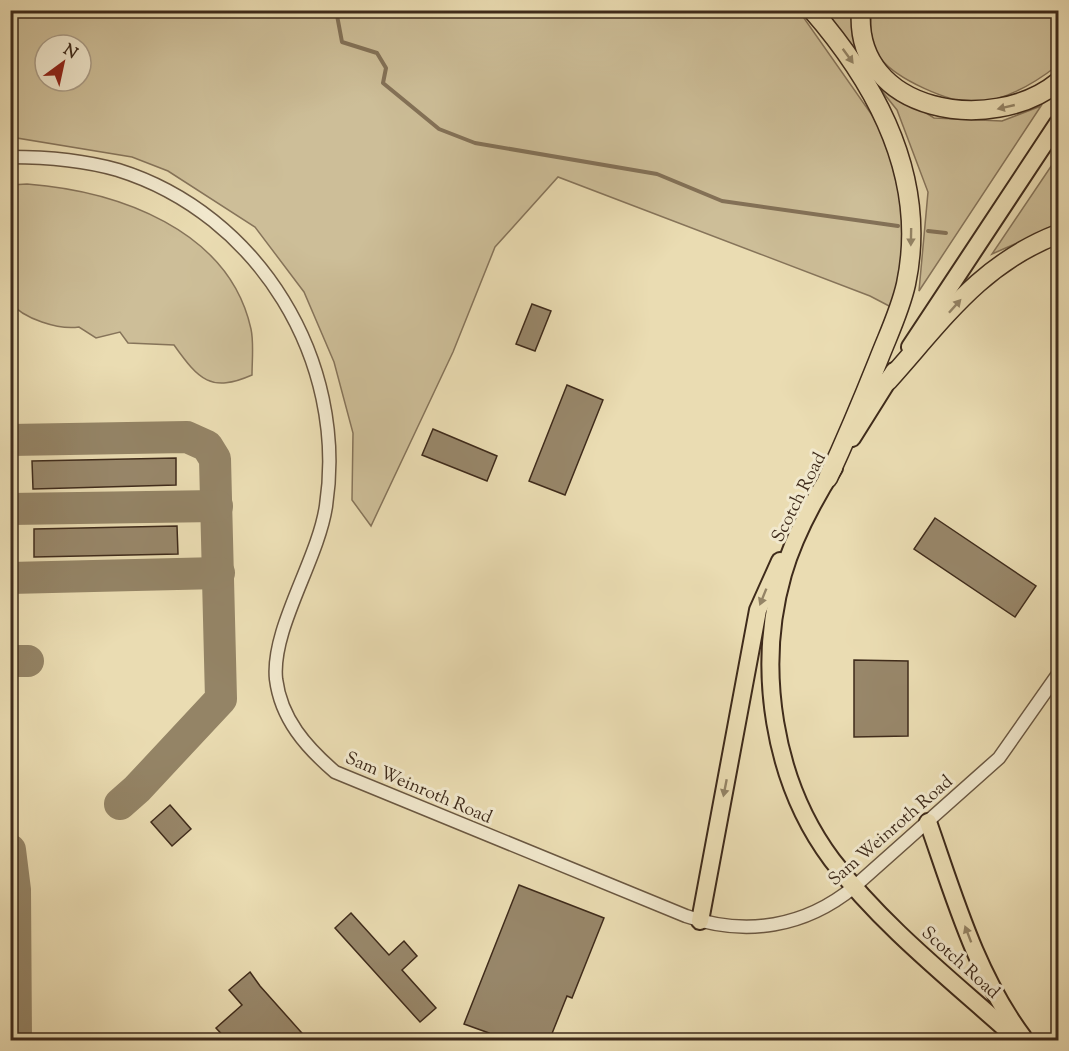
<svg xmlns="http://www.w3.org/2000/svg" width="1069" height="1051" viewBox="0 0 1069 1051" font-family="'Sorts Mill Goudy',serif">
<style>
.green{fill:#cdbe98;stroke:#86745a;stroke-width:1.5;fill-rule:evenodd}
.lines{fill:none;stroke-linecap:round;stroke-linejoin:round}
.stream{stroke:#837157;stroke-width:4}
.taxiway{stroke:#948466;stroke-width:32}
.building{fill:#98876a;stroke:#3f2b1b;stroke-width:1.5}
.minor-casing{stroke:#6a5741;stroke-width:15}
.major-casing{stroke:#3f2b1b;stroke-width:20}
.highway-casing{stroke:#3f2b1b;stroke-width:21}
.minor{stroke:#f1e8cd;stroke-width:12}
.major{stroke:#eadcb2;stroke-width:16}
.highway{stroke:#eadcb2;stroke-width:18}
.oneway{fill:#948466}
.labels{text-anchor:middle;stroke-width:6;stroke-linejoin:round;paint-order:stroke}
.street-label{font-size:18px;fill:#3f2b1b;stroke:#f1e8cd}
</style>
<rect width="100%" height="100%" fill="#eadcb2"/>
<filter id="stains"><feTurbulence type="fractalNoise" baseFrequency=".00333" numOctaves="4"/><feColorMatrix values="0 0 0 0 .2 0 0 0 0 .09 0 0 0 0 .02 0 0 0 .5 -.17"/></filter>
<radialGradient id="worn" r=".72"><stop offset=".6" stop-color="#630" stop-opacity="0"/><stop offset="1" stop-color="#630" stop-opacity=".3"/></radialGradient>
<!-- green -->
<g class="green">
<path d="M10,11h789l87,124 20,91 -13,82 -23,-12 -312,-119 -63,70 -42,105 -82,174 -19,-26 1,-67 -19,-71 -30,-70 -49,-65 -87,-56 -36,-14 -121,-20zM45,45h36v36h-36z"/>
<polygon points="824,11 850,11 860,55"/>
<path d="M872,11h186v54c-23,18 -52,36 -83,37 -26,1 -78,-23 -94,-43 -10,-12 -12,-35 -9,-48z"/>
<polygon points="873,80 934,118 1002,121 1041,106 919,291 928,192 897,110"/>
<polygon points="1058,156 1058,225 992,254"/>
<path d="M27,184c90,7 202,45 224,145 3,14 1,31 1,46 -41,18 -53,5 -78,-30l-46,-2 -8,-11 -24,6 -17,-11c-20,3 -56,-8 -69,-25l1,-117z"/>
</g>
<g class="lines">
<!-- stream -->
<g class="stream">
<polyline points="70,10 71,13 101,10"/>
<polyline points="336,10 342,42 377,53 386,68 383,83 439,129 475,143 657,174 722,201 898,226"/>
<polyline points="928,231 946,233"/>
</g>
<!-- taxiway -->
<g class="taxiway">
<polyline points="10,440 187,437 207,446 215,459 221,699 137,789 120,804"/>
<polyline points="10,509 217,506"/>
<polyline points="10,578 219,573"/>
<polyline points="10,661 28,661"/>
<polyline points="10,850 15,890 16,1040"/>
</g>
</g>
<!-- building -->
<g class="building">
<polygon points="532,304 551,311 535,351 516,344"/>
<polygon points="567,385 603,400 565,495 529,481"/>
<polygon points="433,429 497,456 487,481 422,455"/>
<polygon points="176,458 176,485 33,489 32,461"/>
<polygon points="935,518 1036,586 1015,617 914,549"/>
<polygon points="177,526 178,554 34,557 34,529"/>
<polygon points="854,660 908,661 908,736 854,737"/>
<polygon points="170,805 191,829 172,846 151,822"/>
<polygon points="519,885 604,918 572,998 567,996 549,1041 486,1041 489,1033 464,1024"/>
<polygon points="351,913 389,955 404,941 417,956 402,970 436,1008 420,1022 335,928"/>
<polygon points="250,972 260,986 309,1041 228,1041 216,1028 242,1005 229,990"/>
</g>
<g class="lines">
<!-- minor casing -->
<g class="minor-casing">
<path id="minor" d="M10,157c37,0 73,3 108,13 141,44 230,191 208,336 -8,54 -55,123 -50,173 5,40 30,68 59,93l351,144c60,21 119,11 168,-29l145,-129 59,-84"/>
</g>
<!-- major casing -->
<g class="major-casing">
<g id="major">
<polyline points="910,347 1058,123"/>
<polyline points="852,438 894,371"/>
<path d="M834,468c-21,33 -40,68 -51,106 -27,94 -10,207 49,286 52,68 123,123 186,180"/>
<path d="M928,822c26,74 48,152 95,215"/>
<polyline points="700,921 758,610 780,561"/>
</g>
</g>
<!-- highway casing -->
<g class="highway-casing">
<g id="highway">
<path d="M812,10c67,77 116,170 94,274 -6,27 -18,51 -28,77 -16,40 -32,78 -50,117"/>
<path d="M861,10c-8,104 132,125 197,72"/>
<path d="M888,381c54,-60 92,-117 170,-147"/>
</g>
</g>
<!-- minor -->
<use href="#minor" class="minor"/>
<!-- major -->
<use href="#major" class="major"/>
<!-- highway -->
<use href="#highway" class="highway"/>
</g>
<!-- one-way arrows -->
<defs><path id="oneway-solid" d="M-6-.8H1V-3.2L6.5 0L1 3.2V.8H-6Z" transform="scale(1.5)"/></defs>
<g class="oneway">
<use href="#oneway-solid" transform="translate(848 56) rotate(54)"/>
<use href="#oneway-solid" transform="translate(1006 107) rotate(167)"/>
<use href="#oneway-solid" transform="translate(911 237) rotate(91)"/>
<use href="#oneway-solid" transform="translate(955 306) rotate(-48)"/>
<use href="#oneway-solid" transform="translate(763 597) rotate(112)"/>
<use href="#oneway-solid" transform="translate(725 788) rotate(101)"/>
<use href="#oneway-solid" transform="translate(968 934) rotate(-111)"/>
</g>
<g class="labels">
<!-- street labels -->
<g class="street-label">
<text transform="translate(798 497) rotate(-63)" y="6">Scotch Road</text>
<text transform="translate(419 787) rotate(23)" y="6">Sam Weinroth Road</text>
<text transform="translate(890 830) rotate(-41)" y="6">Sam Weinroth Road</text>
<text transform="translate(961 962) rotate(42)" y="6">Scotch Road</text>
</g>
</g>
<!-- margin -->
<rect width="1069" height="1051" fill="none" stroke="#eadcb2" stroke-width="36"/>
<rect x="12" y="12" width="1045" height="1027" fill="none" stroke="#3f2b1b" stroke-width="3"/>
<rect x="18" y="18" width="1033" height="1015" fill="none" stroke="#3f2b1b" stroke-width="1.5"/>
<!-- north arrow -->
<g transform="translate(63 63) rotate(33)"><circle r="28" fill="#f1e8cd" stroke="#aa9c86" stroke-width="1.5"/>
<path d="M0-4.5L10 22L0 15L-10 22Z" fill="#8f2418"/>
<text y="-9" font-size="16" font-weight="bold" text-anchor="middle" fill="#3f2b1b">N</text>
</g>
<rect width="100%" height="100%" filter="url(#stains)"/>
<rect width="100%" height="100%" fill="url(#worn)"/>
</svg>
